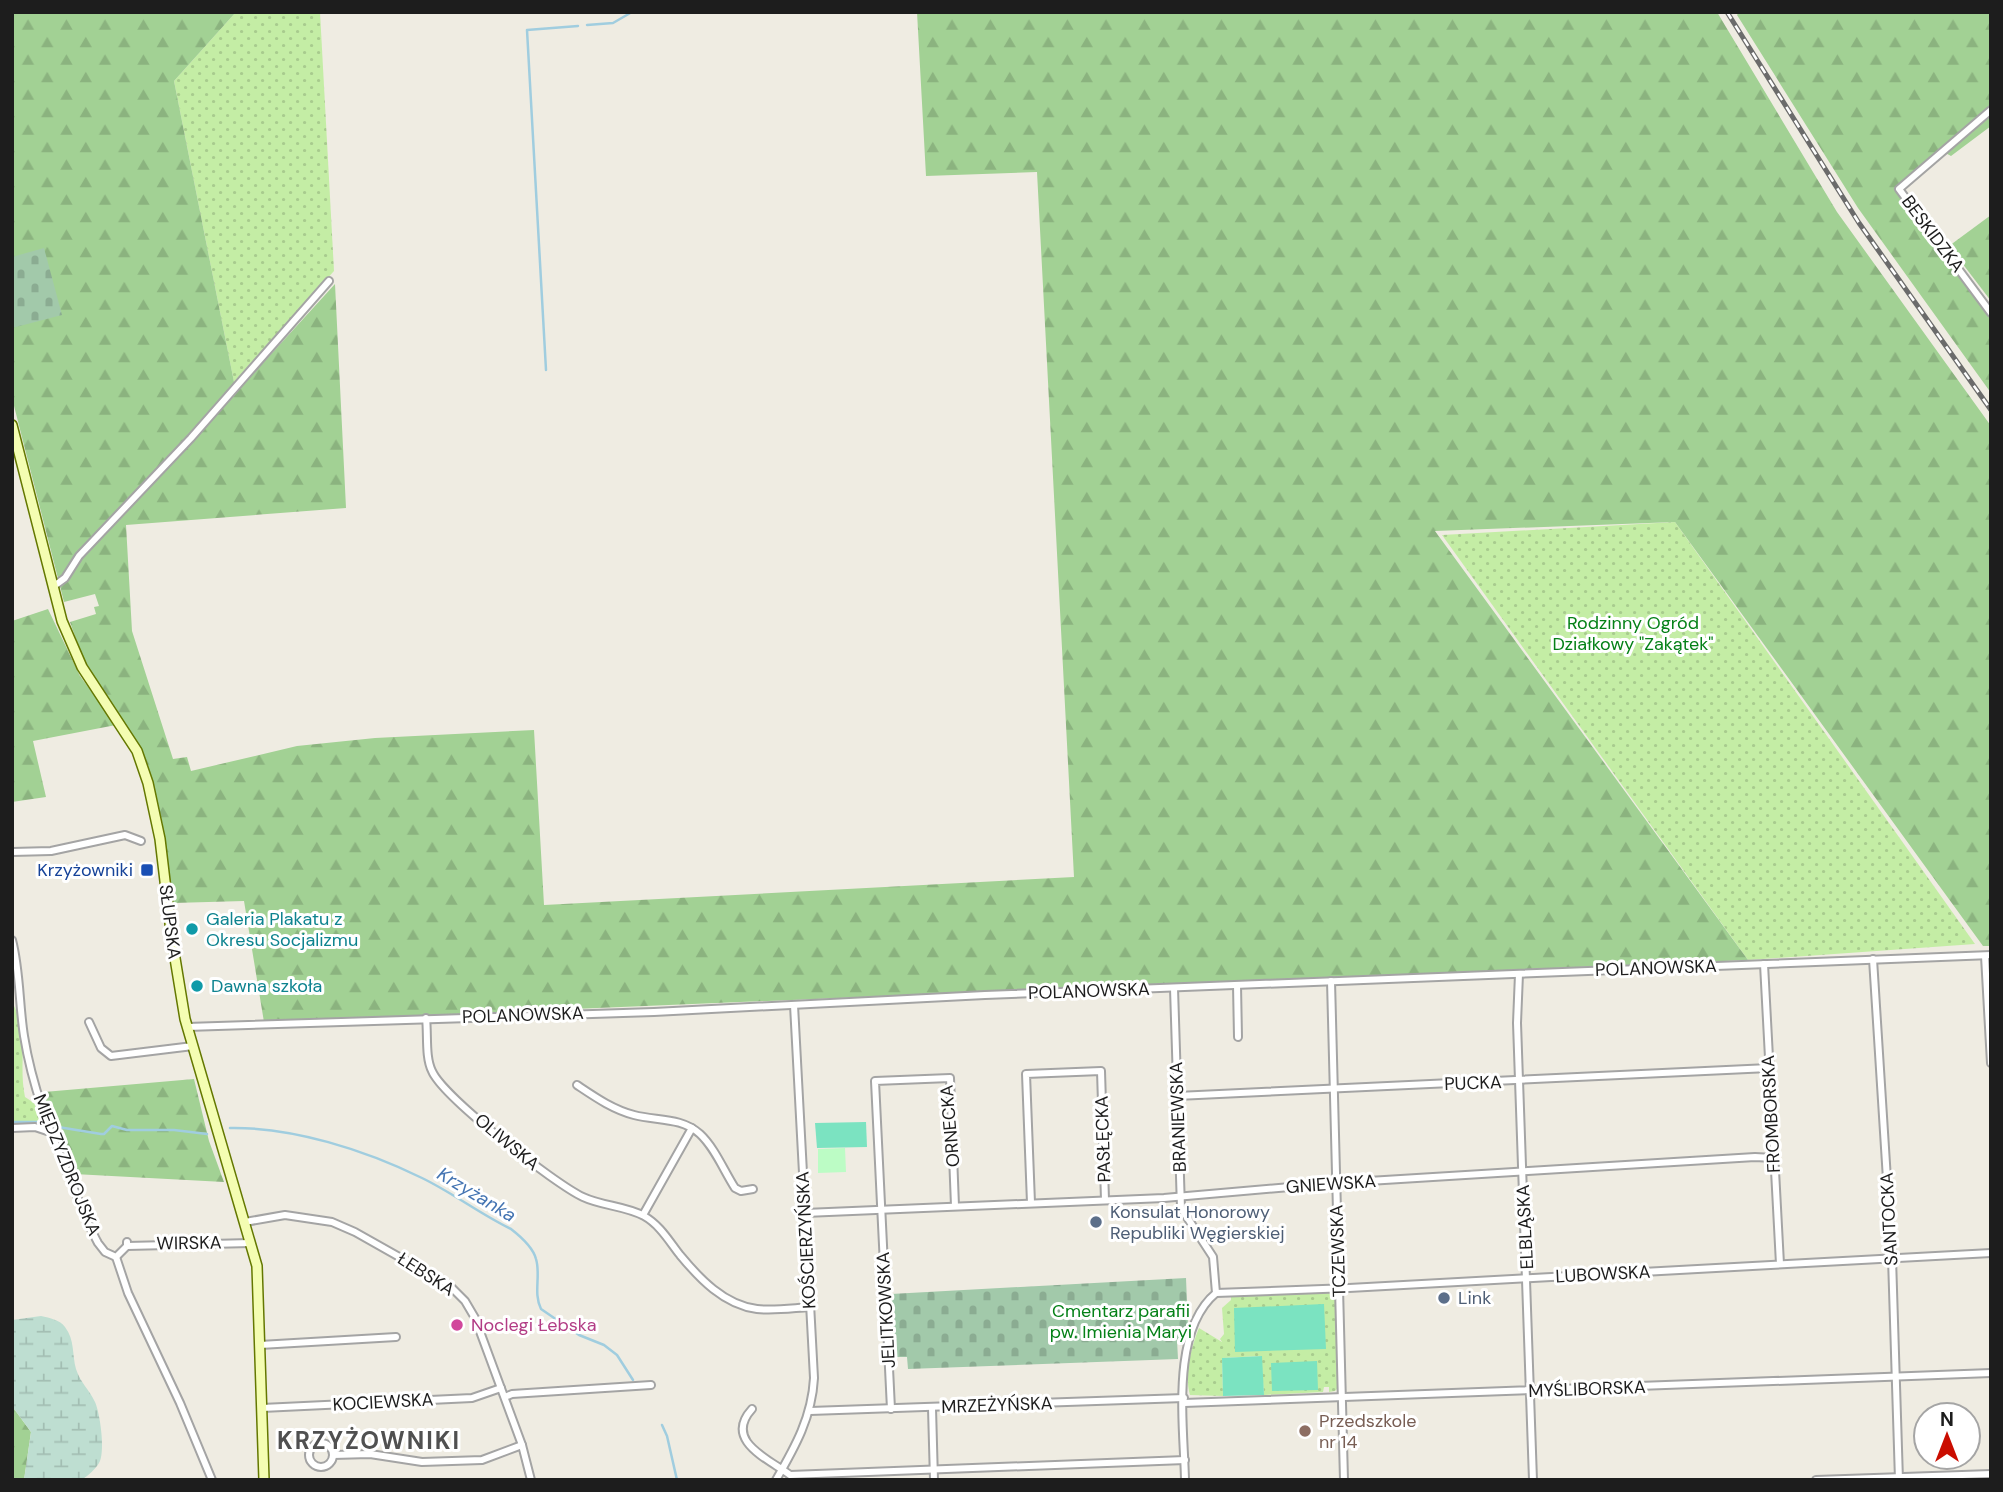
<svg xmlns="http://www.w3.org/2000/svg" width="2003" height="1492" viewBox="0 0 2003 1492" font-family="'DM Sans',sans-serif">
<style>
.grass{fill:url(#grass-dots)}
.forest{fill:url(#forest-firs)}
.wetland{fill:url(#wetland-marsh)}
.cemetery{fill:url(#cemetery-stones)}
.park{fill:#bcfcc5}
.pitch{fill:#7be3c1}
.lines{fill:none;stroke-linecap:round;stroke-linejoin:round}
.stream{stroke:#a0cddf;stroke-width:2.5}
.street-casing{stroke:#a4a4a4;stroke-width:10}
.secondary-casing{stroke:#647800;stroke-width:12}
.street{stroke:#fff;stroke-width:6}
.secondary{stroke:#f4fdb2;stroke-width:9}
.rail-casing{stroke:#6b6b6b;stroke-width:5}
.rail{stroke:#fff;stroke-width:2.5;stroke-dasharray:8;stroke-linecap:butt}
.transit-dot{fill:#1a4fb4;stroke:#fff;stroke-width:2.5}
.culture-dot{fill:#0f9aa8;stroke:#fff;stroke-width:2.5}
.service-dot{fill:#5c6f8a;stroke:#fff;stroke-width:2.5}
.hotel-dot{fill:#d1479c;stroke:#fff;stroke-width:2.5}
.education-dot{fill:#8d6e63;stroke:#fff;stroke-width:2.5}
.labels{text-anchor:middle;stroke-width:6;stroke-linejoin:round;paint-order:stroke}
.street-label{font-size:18px;fill:#1d1d1d;stroke:#fff}
.park-label{font-size:18px;fill:#058117;stroke:#fff}
.transit-label{font-size:18px;fill:#164399;stroke:#fff;text-anchor:end}
.culture-label{font-size:18px;fill:#0d838f;stroke:#fff;text-anchor:start}
.service-label{font-size:18px;fill:#4e5e75;stroke:#fff;text-anchor:start}
.hotel-label{font-size:18px;fill:#b23c85;stroke:#fff;text-anchor:start}
.education-label{font-size:18px;fill:#785e54;stroke:#fff;text-anchor:start}
.water-label{font-size:19px;font-style:italic;fill:#4474b2;stroke:#fff}
.district-label{font-size:24px;font-weight:bold;letter-spacing:2px;fill:#505050;stroke:#fff}
</style>
<defs>
<pattern id="grass-dots" width="8" height="8" patternUnits="userSpaceOnUse" patternTransform="scale(1.75)"><rect width="8" height="8" fill="#c4eda5"/><path d="M2 2h.1M6 6h.1" fill="none" stroke="#a8cb8e" stroke-width="1.8" stroke-linecap="round"/></pattern>
<pattern id="forest-firs" width="22" height="20" patternUnits="userSpaceOnUse" patternTransform="scale(1.75)"><rect width="22" height="20" fill="#a2d194"/><path d="M5 1l3.5 6h-7zM16 11l3.5 6h-7z" fill="#8bb37f"/></pattern>
<pattern id="wetland-marsh" width="20" height="14" patternUnits="userSpaceOnUse" patternTransform="scale(1.75)"><rect width="20" height="14" fill="#beded1"/><path d="M1 5h8M5 5V1M11 12h8M15 12V8" fill="none" stroke="#a3beb3"/></pattern>
<pattern id="cemetery-stones" width="16" height="16" patternUnits="userSpaceOnUse" patternTransform="scale(1.75)"><rect width="16" height="16" fill="#a2c9aa"/><path d="M2 7V4a2 2 0 0 1 4 0v3zM10 15v-3a2 2 0 0 1 4 0v3z" fill="#8bac92"/></pattern>
</defs>
<rect width="100%" height="100%" fill="#efece2"/>
<!-- grass -->
<g class="grass">
<polygon points="236,12 320,12 334,271 234,382 174,81"/>
<polygon points="1675,522 1975,944 1748,960 1442,535"/>
<path d="M12,1002c18,33 6,62 13,95 11,7 16,12 18,25l-4,2 -27,2z"/>
<path d="M1326,1291c5,3 9,6 11,12 6,26 1,57 2,84l-4,4 -6,1v-5h-5l-1,5 -59,3 -3,-39 -39,2 1,38 -33,-1c-6,-20 1,-48 9,-67l23,14 -2,-3 4,-5 -2,-26 9,-8v-5z"/>
</g>
<!-- forest -->
<g class="forest">
<polygon points="12,12 236,12 174,81 234,382 241,387 335,284 346,508 126,525 132,631 173,759 187,757 191,771 297,746 375,738 534,730 544,905 1074,877 1037,172 926,176 917,12 1717,12 1837,212 1991,426 1991,946 1983,946 1675,522 1435,531 1748,960 264,1022 244,901 173,903 162,821 143,751 83,659 70,622 96,614 94,607 99,606 95,594 64,602 12,398"/>
<polygon points="1739,12 1991,12 1991,126 1951,156 1940,150 1894,188 1991,320 1991,393 1858,208 1737,15"/>
<polygon points="1991,215 1991,301 1949,246"/>
<polygon points="48,609 80,676 116,725 33,741 46,797 12,802 12,621"/>
<polygon points="194,1079 209,1141 224,1182 74,1174 48,1111 44,1092"/>
<polygon points="12,1406 31,1432 24,1480 12,1480"/>
</g>
<!-- wetland -->
<path class="wetland" d="M41,1316c9,2 19,4 24,11 10,13 7,28 11,42 5,15 13,20 19,33 5,11 10,47 5,59 -3,7 -13,16 -19,19h-57l7,-48 -19,-26v-86z"/>
<!-- cemetery -->
<g class="cemetery">
<polygon points="44,248 62,315 12,328 12,257"/>
<polygon points="1186,1278 1188,1326 1177,1340 1178,1359 908,1369 907,1357 895,1357 891,1294"/>
</g>
<!-- park -->
<polygon class="park" points="845,1148 846,1172 818,1173 818,1149"/>
<!-- pitch -->
<g class="pitch">
<polygon points="866,1122 867,1147 817,1148 815,1123"/>
<polygon points="1324,1304 1326,1349 1235,1352 1234,1308"/>
<polygon points="1262,1356 1264,1395 1223,1396 1222,1358"/>
<polygon points="1317,1361 1318,1390 1272,1391 1271,1363"/>
</g>
<g class="lines">
<!-- stream -->
<g class="stream">
<polyline points="587,25 613,23 632,12"/>
<polyline points="546,370 527,30 578,26"/>
<polyline points="12,1122 44,1122"/>
<polyline points="52,1126 101,1134 104,1134 112,1126 127,1130 174,1130 207,1134"/>
<path d="M230,1128c63,-1 135,22 192,50 31,15 58,36 89,51 9,7 22,18 25,30 5,16 -3,34 5,50l38,26 25,10 13,10 16,25"/>
<polyline points="662,1425 667,1436 677,1480"/>
</g>
<!-- street casing -->
<g class="street-casing">
<g id="street">
<polyline points="1991,110 1899,189 1991,313"/>
<polyline points="54,586 65,578 79,556 191,438 329,281"/>
<polyline points="12,852 51,851 125,835 141,841"/>
<path d="M12,940c8,31 7,64 12,96 8,50 26,97 46,143 9,22 17,44 28,64l7,9 11,5 11,-11v-4"/>
<polyline points="1985,956 1991,1063"/>
<polyline points="1873,959 1892,1258 1899,1480"/>
<polyline points="1764,964 1780,1264"/>
<polyline points="1519,974 1517,1023 1533,1480"/>
<polyline points="1331,981 1344,1480"/>
<polyline points="1237,985 1238,1037"/>
<path d="M1174,988l7,220 32,49 3,36c-46,38 -32,133 -31,187"/>
<path d="M426,1018c2,17 -1,39 6,53 11,26 123,113 151,126 19,9 43,9 61,19 16,9 25,25 36,39 19,23 44,50 77,54 17,2 36,-1 53,-2"/>
<polyline points="89,1022 101,1048 111,1056 193,1046"/>
<polyline points="187,1027 654,1012 985,995 1991,955"/>
<path d="M577,1085c18,12 35,24 57,30 23,6 47,2 66,19 15,14 24,37 35,54l6,3 12,-2"/>
<polyline points="1177,1096 1769,1068"/>
<polyline points="12,1128 35,1127 50,1132"/>
<polyline points="1031,1203 1026,1074 1101,1071 1105,1200"/>
<polyline points="805,1213 1164,1198 1336,1183 1755,1157 1773,1158"/>
<polyline points="643,1215 692,1128"/>
<polyline points="245,1222 285,1215 332,1222 355,1232 449,1285 465,1301 475,1318 522,1445 531,1480"/>
<polyline points="127,1246 251,1243"/>
<polyline points="116,1257 128,1293 180,1403 212,1480"/>
<polyline points="1216,1293 1349,1288 1991,1253"/>
<polyline points="260,1345 396,1337"/>
<polyline points="505,1397 512,1394 651,1385"/>
<polyline points="1184,1403 1991,1373"/>
<polyline points="262,1408 472,1398 501,1388"/>
<polyline points="932,1408 934,1480"/>
<path d="M752,1409c-29,32 17,50 38,66l395,-15"/>
<polyline points="891,1409 875,1081 950,1078 955,1206"/>
<polyline points="810,1411 1184,1398"/>
<circle cx="321" cy="1455" r="12"/>
<polyline points="333,1455 370,1454 422,1462 482,1460 522,1445"/>
<path d="M776,1480c19,-33 36,-63 38,-102l-20,-373"/>
<polyline points="1816,1480 1991,1474"/>
</g>
</g>
<!-- secondary casing -->
<g class="secondary-casing">
<polyline id="secondary" points="12,425 62,621 82,667 137,751 148,783 160,839 172,940 185,1019 257,1266 264,1480"/>
</g>
<!-- street -->
<use href="#street" class="street"/>
<!-- secondary -->
<use href="#secondary" class="secondary"/>
<!-- rail casing -->
<g class="rail-casing">
<polyline id="rail" points="1727,12 1859,223 1991,410"/>
</g>
<!-- rail -->
<use href="#rail" class="rail"/>
</g>
<!-- markers -->
<rect class="transit-dot" x="140" y="863" width="14" height="14" rx="3.5"/>
<g class="culture-dot">
<circle cx="192" cy="929" r="7"/>
<circle cx="197" cy="986" r="7"/>
</g>
<g class="service-dot">
<circle cx="1096" cy="1222" r="7"/>
<circle cx="1444" cy="1298" r="7"/>
</g>
<circle class="hotel-dot" cx="457" cy="1325" r="7"/>
<circle class="education-dot" cx="1305" cy="1431" r="7"/>
<g class="labels">
<!-- street labels -->
<g class="street-label">
<text transform="translate(1933 234) rotate(53)" y="6">BESKIDZKA</text>
<text transform="translate(170 922) rotate(83)" y="6">SŁUPSKA</text>
<text transform="translate(1656 968) rotate(-2)" y="6">POLANOWSKA</text>
<text transform="translate(1089 991) rotate(-2)" y="6">POLANOWSKA</text>
<text transform="translate(523 1015) rotate(-2)" y="6">POLANOWSKA</text>
<text transform="translate(1473 1083) rotate(-2)" y="6">PUCKA</text>
<text transform="translate(1771 1114) rotate(-93)" y="6">FROMBORSKA</text>
<text transform="translate(1178 1117) rotate(-92)" y="6">BRANIEWSKA</text>
<text transform="translate(950 1126) rotate(-95)" y="6">ORNECKA</text>
<text transform="translate(1103 1139) rotate(-92)" y="6">PASŁĘCKA</text>
<text transform="translate(507 1142) rotate(40)" y="6">OLIWSKA</text>
<text transform="translate(67 1165) rotate(68)" y="6">MIĘDZYZDROJSKA</text>
<text transform="translate(1331 1184) rotate(-4)" y="6">GNIEWSKA</text>
<text transform="translate(1889 1219) rotate(-93)" y="6">SANTOCKA</text>
<text transform="translate(1525 1227) rotate(-93)" y="6">ELBLĄSKA</text>
<text transform="translate(806 1240) rotate(-93)" y="6">KOŚCIERZYŃSKA</text>
<text transform="translate(189 1243) rotate(-1)" y="6">WIRSKA</text>
<text transform="translate(1338 1251) rotate(-92)" y="6">TCZEWSKA</text>
<text transform="translate(426 1274) rotate(33)" y="6">ŁEBSKA</text>
<text transform="translate(1603 1274) rotate(-3)" y="6">LUBOWSKA</text>
<text transform="translate(886 1310) rotate(-93)" y="6">JELITKOWSKA</text>
<text transform="translate(1587 1389) rotate(-2)" y="6">MYŚLIBORSKA</text>
<text transform="translate(383 1402) rotate(-3)" y="6">KOCIEWSKA</text>
<text transform="translate(997 1405) rotate(-2)" y="6">MRZEŻYŃSKA</text>
</g>
<!-- park labels -->
<g class="park-label">
<text x="1633" y="629">Rodzinny Ogród<tspan x="1633" dy="21">Działkowy "Zakątek"</tspan></text>
<text x="1121" y="1317">Cmentarz parafii<tspan x="1121" dy="21">pw. Imienia Maryi</tspan></text>
</g>
<!-- transit labels -->
<g class="transit-label">
<text x="133" y="876">Krzyżowniki</text>
</g>
<!-- culture labels -->
<g class="culture-label">
<text x="206" y="925">Galeria Plakatu z<tspan x="206" dy="21">Okresu Socjalizmu</tspan></text>
<text x="211" y="992">Dawna szkoła</text>
</g>
<!-- service labels -->
<g class="service-label">
<text x="1110" y="1218">Konsulat Honorowy<tspan x="1110" dy="21">Republiki Węgierskiej</tspan></text>
<text x="1458" y="1304">Link</text>
</g>
<!-- hotel labels -->
<g class="hotel-label">
<text x="471" y="1331">Noclegi Łebska</text>
</g>
<!-- education labels -->
<g class="education-label">
<text x="1319" y="1427">Przedszkole<tspan x="1319" dy="21">nr 14</tspan></text>
</g>
<!-- water labels -->
<g class="water-label">
<text transform="translate(477 1194) rotate(31)" y="7">Krzyżanka</text>
</g>
<!-- district labels -->
<g class="district-label">
<text x="369" y="1449">KRZYŻOWNIKI</text>
</g>
</g>
<!-- border -->
<rect width="2003" height="1492" fill="none" stroke="#1d1d1d" stroke-width="28"/>
<!-- north arrow -->
<g transform="translate(1947 1436)"><circle r="33" fill="#ffffff" stroke="#a5a5a5" stroke-width="2"/>
<path d="M0-5L12 26L0 18L-12 26Z" fill="#ca0d00"/>
<text y="-10" font-size="19" font-weight="bold" text-anchor="middle" fill="#1d1d1d">N</text>
</g>
</svg>
